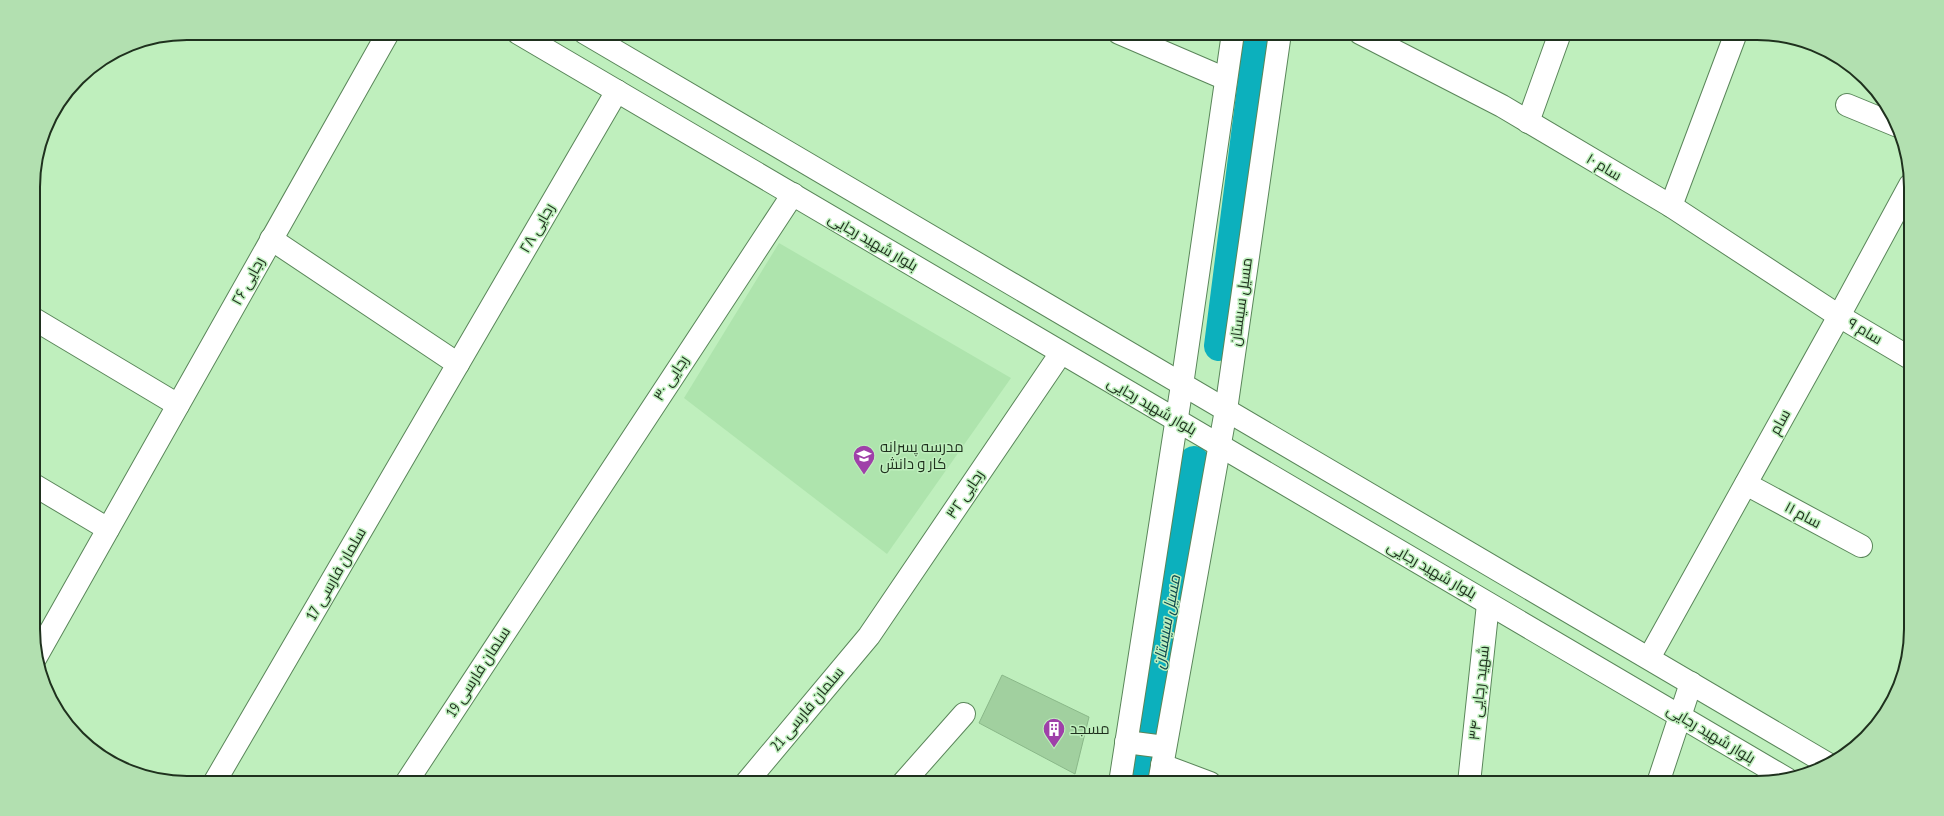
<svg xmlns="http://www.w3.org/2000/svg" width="1944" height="816" viewBox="0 0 1944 816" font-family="'PT Sans Narrow',Cairo,sans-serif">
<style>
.built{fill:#aee4ad}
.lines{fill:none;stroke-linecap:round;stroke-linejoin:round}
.canal{stroke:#0cb0bd;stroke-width:30}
.building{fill:#a1d09f;stroke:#8ab889}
.minor-casing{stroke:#5a865a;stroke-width:24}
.major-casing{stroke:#5a865a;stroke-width:24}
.minor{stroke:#fff;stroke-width:22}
.major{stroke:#fff;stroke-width:22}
.labels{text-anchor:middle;stroke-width:3;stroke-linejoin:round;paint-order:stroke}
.street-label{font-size:15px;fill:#1f311e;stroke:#bfefbd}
.poi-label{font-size:15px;fill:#1f311e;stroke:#bfefbd;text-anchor:start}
.water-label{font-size:16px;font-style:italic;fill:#0f4b51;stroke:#bfefbd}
.rim{fill:none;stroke:#1f311e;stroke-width:2}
</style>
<rect width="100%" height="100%" fill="#bfefbd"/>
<!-- built -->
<polygon class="built" points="779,243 1011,378 887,554 684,398"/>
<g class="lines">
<!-- canal -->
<g class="canal">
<polyline points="1219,346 1259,33"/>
<polyline points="1138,783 1194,461"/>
</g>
</g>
<!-- building -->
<polygon class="building" points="1002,675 1089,717 1075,774 979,723"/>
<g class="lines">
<!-- minor casing -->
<g class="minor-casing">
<g id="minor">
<polyline points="1119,33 1226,79"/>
<polyline points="1360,33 1502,106 1671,206 1839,316 1910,358"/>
<polyline points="1847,105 1898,126"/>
<polyline points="1528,122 1560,33"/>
<polyline points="1671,206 1736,33"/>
<polyline points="271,239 458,364"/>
<polyline points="34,319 178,405"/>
<polyline points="1746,484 1861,546"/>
<polyline points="34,485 108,529"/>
<polyline points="36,657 388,33"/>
<polyline points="1649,658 1839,316 1910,185"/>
<polyline points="1126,742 1165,747"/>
<polyline points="1162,765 1210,783"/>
<polyline points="214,783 617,91"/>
<polyline points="406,783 793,194"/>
<polyline points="746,783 869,636 1061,353"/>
<polyline points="903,783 964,714"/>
<polyline points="1120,783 1182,385 1233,33"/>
<polyline points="1159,783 1226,410 1280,33"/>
<polyline points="1469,783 1488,604"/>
<polyline points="1658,783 1691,683"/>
</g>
</g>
<!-- major casing -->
<g class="major-casing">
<g id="major">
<polyline points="518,33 1787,779"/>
<polyline points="585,33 1828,764"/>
</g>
</g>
<!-- minor -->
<use href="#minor" class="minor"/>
<!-- major -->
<use href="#major" class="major"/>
</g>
<!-- icons -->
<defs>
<g id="school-pin" transform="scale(1.15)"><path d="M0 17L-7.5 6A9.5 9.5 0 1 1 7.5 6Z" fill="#9f40a9" stroke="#bfefbd"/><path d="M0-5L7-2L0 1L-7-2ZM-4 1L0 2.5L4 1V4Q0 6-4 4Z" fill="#fff"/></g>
<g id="building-pin" transform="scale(1.15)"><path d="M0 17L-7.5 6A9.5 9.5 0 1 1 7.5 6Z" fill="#9f40a9" stroke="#bfefbd"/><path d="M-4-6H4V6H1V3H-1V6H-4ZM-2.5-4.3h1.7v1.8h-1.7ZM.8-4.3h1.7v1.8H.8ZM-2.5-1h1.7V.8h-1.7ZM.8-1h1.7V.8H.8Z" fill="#fff"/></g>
</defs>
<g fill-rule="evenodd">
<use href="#school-pin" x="864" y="456"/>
<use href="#building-pin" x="1054" y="729"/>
</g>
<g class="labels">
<!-- street labels -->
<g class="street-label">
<text transform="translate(1604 167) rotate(31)" y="5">سام ۱۰</text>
<text transform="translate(537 228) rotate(-60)" y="5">رجایی ۲۸</text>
<text transform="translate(873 242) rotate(30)" y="5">بلوار شهید رجایی</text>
<text transform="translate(248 281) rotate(-61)" y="5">رجایی ۲۶</text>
<text transform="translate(1241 302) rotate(-82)" y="5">مسیل سیستان</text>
<text transform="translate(1865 331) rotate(31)" y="5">سام ۹</text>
<text transform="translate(671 378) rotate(-57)" y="5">رجایی ۳۰</text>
<text transform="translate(1152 406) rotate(30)" y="5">بلوار شهید رجایی</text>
<text transform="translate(1780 422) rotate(-61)" y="5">سام</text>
<text transform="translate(965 494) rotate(-56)" y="5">رجایی ۳۲</text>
<text transform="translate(1803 515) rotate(28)" y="5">سام ۱۱</text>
<text transform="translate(1432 570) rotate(30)" y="5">بلوار شهید رجایی</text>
<text transform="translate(336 574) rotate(-60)" y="5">سلمان فارسی 17</text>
<text transform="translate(478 672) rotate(-57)" y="5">سلمان فارسی 19</text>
<text transform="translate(1479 693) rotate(-84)" y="5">شهید رجایی ۳۴</text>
<text transform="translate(807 709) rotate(-50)" y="5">سلمان فارسی 21</text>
<text transform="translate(1711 734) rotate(31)" y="5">بلوار شهید رجایی</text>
</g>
<!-- poi labels -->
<g class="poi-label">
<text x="880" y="452">مدرسه پسرانه<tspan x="880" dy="17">کار و دانش</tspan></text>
<text x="1070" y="734">مسجد</text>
</g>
<!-- water labels -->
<g class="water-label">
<text transform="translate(1166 622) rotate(-80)" y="6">مسیل سیستان</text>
</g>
</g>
<!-- crop -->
<path d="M0 0H1944V816H0ZM187 40H1757A147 147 0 0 1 1904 187V629A147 147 0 0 1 1757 776H187A147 147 0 0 1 40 629V187A147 147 0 0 1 187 40Z" fill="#b2e0b0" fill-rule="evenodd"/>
<path class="rim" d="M187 40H1757A147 147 0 0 1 1904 187V629A147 147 0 0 1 1757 776H187A147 147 0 0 1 40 629V187A147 147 0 0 1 187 40Z"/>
</svg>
